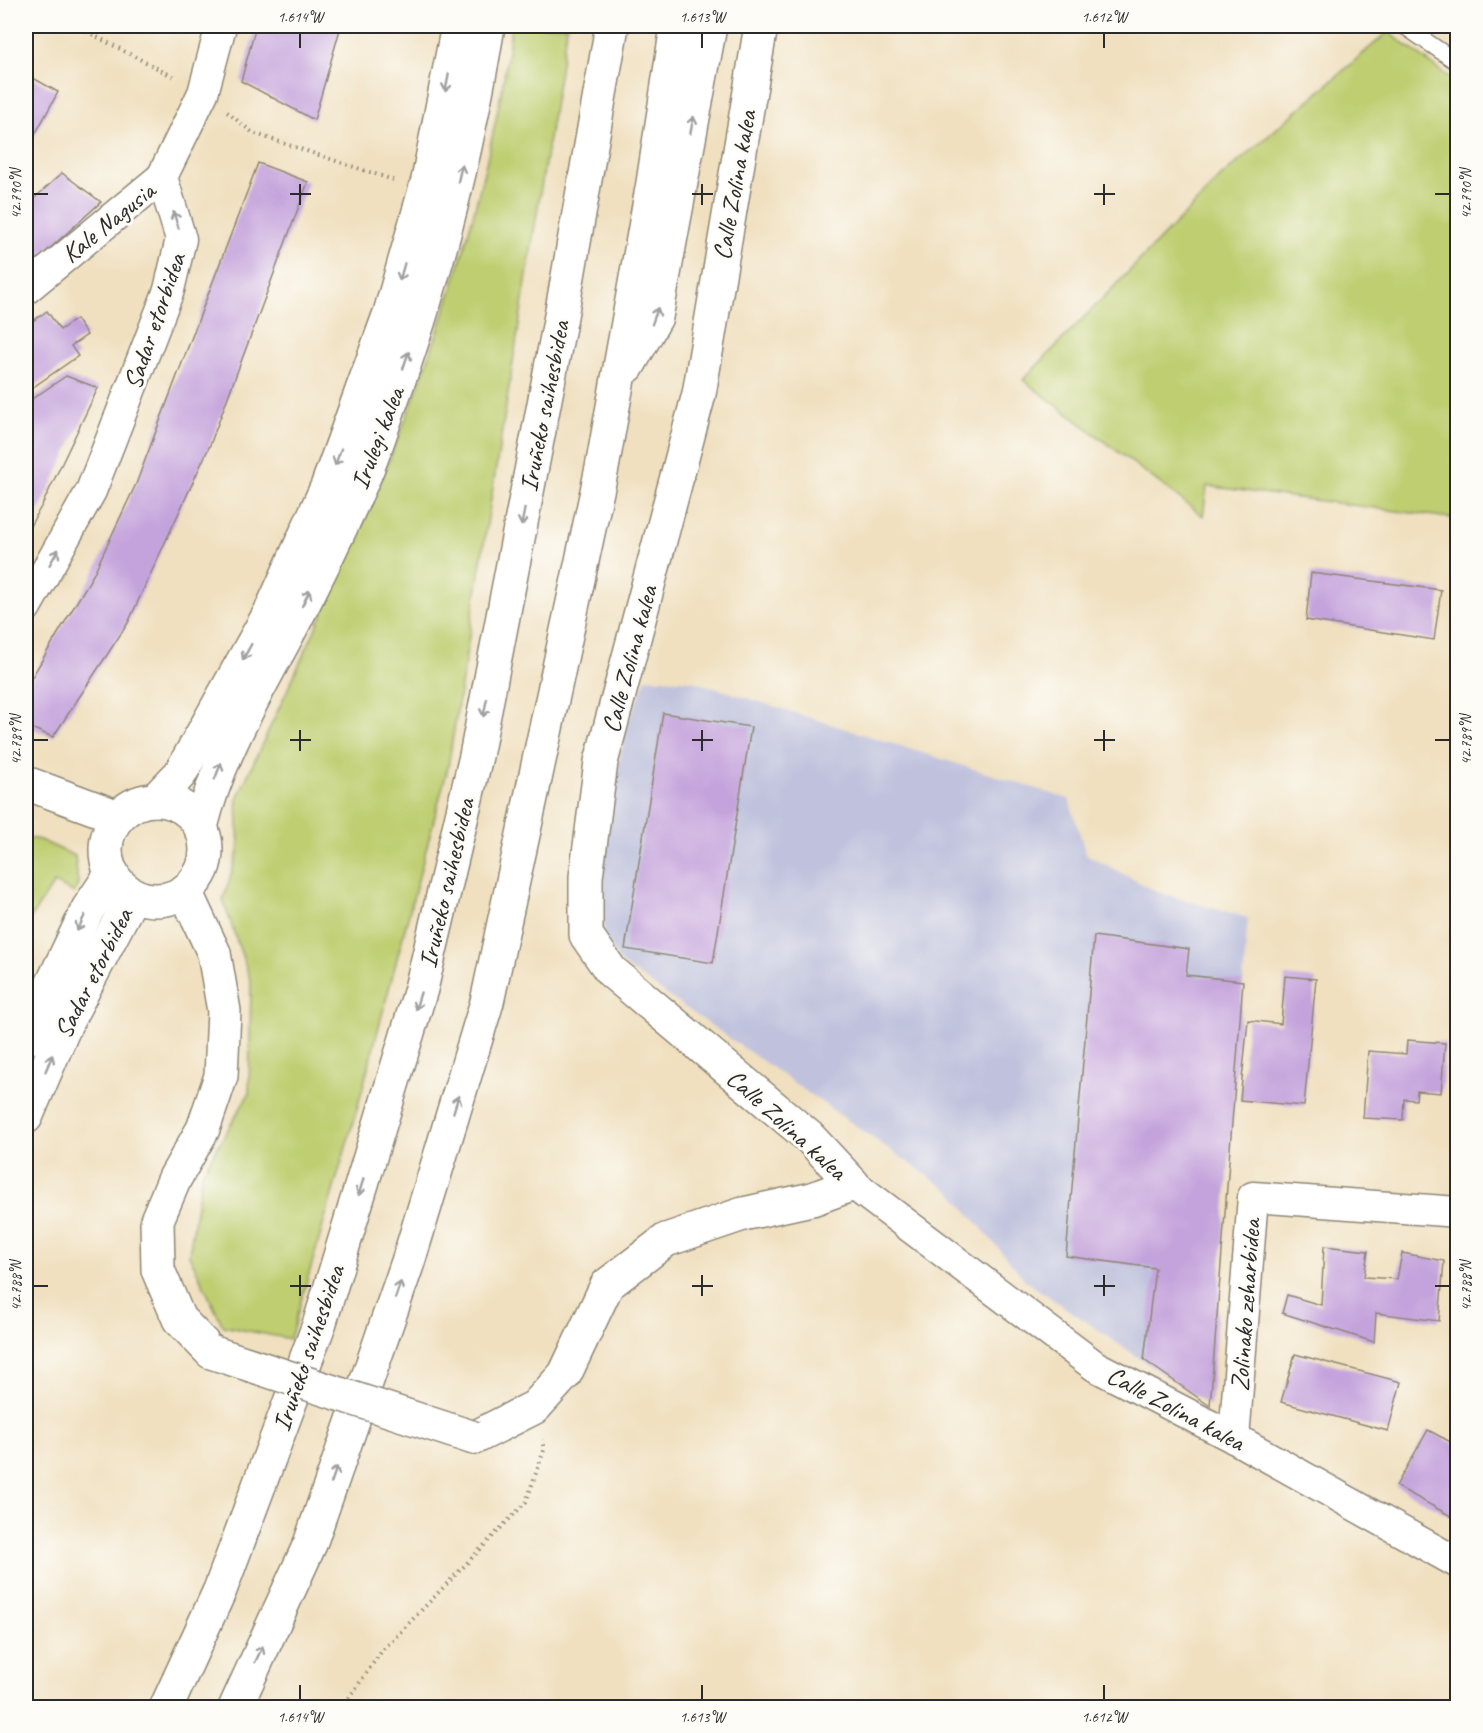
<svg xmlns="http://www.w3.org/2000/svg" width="1483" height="1733" viewBox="0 0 1483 1733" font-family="Caveat,sans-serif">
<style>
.industrial{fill:#c0c2dd}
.green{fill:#bece70;stroke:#747c4e;stroke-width:1.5}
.building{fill:#c4a3dc}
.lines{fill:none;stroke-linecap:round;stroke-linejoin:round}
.lane-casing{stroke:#8e8676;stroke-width:18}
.street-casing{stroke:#8e8676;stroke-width:33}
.secondary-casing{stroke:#8e8676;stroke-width:36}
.highway-casing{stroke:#8e8676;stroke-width:36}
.path{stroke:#8e8676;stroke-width:4;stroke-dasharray:1.5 4.5;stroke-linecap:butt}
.lane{stroke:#fff;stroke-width:15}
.street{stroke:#fff;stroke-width:30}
.secondary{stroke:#fff;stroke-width:33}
.highway{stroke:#fff;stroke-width:33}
.secondary-bridge-casing{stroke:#8e8676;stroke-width:36;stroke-linecap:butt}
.secondary-bridge{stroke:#fff;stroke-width:33}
.oneway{stroke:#a0a0a0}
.ticks{fill:none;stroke:#2b2b2b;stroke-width:2}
.labels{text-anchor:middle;stroke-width:6;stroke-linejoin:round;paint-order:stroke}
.street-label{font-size:26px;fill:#2b2b2b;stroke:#fdfcf7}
.neatline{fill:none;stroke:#2b2b2b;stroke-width:2}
.ticks-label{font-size:15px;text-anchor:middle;fill:#2b2b2b}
</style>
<rect width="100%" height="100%" fill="#fdfcf7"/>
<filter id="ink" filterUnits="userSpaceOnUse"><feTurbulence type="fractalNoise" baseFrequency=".0167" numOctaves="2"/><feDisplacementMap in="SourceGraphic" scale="12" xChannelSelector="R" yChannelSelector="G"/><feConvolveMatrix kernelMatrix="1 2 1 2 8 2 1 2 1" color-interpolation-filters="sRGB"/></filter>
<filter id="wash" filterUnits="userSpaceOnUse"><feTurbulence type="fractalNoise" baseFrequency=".008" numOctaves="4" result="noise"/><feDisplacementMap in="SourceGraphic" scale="24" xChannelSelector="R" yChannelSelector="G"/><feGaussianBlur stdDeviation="1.35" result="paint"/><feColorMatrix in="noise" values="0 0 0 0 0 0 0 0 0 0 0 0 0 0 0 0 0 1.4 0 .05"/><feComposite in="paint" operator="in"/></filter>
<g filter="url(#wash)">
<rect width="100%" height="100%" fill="#f0e0c0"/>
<!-- industrial -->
<polygon class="industrial" points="646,678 693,681 1069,799 1086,854 1157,892 1248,918 1210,1406 1026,1281 951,1192 621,963 604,935 601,847 626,729"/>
<!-- green -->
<g class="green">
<path d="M511,26h56l-119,741 -91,342 -67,230 -67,-13 -34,-71 13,-82 47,-79 2,-112 -28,-82 16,-51 -2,-50c93,-204 196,-407 247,-627 12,-49 22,-96 27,-146z"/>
<polygon points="1388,32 1457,83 1457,519 1207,486 1203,516 1023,380 1222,176"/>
<polygon points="26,837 40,840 75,856 78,883 75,893 54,883 26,925"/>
</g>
<g id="blocks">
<!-- building -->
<g class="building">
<polygon points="256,26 341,26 314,120 241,81"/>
<polygon points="26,74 58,92 31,142 26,139"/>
<polygon points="258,163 308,182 210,445 128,623 53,737 26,726 26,687 93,575 136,484"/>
<polygon points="62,173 101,202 26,270 26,206"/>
<polygon points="47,311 60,330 76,319 87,335 71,346 78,356 26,392 26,326"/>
<polygon points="66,376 98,388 42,505 26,533 26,416 32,399"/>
<polygon points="1311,573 1441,590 1434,640 1306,620"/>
<polygon points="663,713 751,727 713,963 625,949"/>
<polygon points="1094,936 1189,949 1186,975 1243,981 1210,1406 1144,1360 1155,1268 1066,1256"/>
<polygon points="1285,976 1316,979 1304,1106 1240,1100 1248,1020 1281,1024"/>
<polygon points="1407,1040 1445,1043 1441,1093 1417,1091 1416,1100 1404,1099 1403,1120 1363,1118 1368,1051 1406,1054"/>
<polygon points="1324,1246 1368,1251 1364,1277 1397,1279 1402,1253 1444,1261 1439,1321 1376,1313 1374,1342 1282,1313 1287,1295 1321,1305"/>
<polygon points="1295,1354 1401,1382 1388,1431 1281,1402"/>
<polygon points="1428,1430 1458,1446 1458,1520 1396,1486"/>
</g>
</g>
</g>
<g filter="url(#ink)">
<use href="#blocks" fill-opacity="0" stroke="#8e8676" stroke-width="1.5"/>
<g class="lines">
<!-- lane casing -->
<g class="lane-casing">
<polyline id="lane" points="1404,26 1458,63"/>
</g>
<!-- street casing -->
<g class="street-casing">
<g id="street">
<polyline points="26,289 162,177"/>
<polyline points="26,607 91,491 169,290 181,239 162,177 203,93 221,26"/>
<polyline points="853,1184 1095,1366 1234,1438 1458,1563"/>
<polyline points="1234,1438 1253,1197 1458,1212"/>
</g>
</g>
<!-- secondary casing -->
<g class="secondary-casing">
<g id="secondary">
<polyline points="26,783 118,817"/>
<polyline points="155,800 180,774 271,611 327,487 390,313 428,180 458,26"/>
<circle cx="156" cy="850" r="50"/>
<path d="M201,827c18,-73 56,-135 91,-201 25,-48 49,-98 71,-147 11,-25 19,-51 28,-77 45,-122 76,-248 97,-376"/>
<polyline points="185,891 214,953 224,1011 221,1076 203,1129 175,1178 157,1220 158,1270 179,1319 211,1352"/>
<polyline points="26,1039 88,909 112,873"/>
<polyline points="26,1117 66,1023 133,895"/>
<polyline points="474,1438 535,1407 565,1374 607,1285 666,1240 743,1214 812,1199 853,1184 809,1137 611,971 586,935 586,877 601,762 699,394 761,26"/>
</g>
</g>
<!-- highway casing -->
<g class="highway-casing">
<g id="highway">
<polyline points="628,366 656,317 710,26"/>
<polyline points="166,1708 220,1590 320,1322 421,989 476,756 561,316 612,26"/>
<polyline points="235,1708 310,1544 408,1262 487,1002 602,468 653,183 677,26"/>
</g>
</g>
<!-- path -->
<g class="path">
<polyline points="76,26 176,78"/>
<polyline points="227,112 253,133 393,180"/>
<polyline points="342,1708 381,1652 526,1502 544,1450 542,1440"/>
</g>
<!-- lane -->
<use href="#lane" class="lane"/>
<!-- street -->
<use href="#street" class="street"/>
<!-- secondary -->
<use href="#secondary" class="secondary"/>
<!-- highway -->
<use href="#highway" class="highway"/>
<!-- secondary-bridge casing -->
<g class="secondary-bridge-casing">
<polyline id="secondary-bridge" points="211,1352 474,1438"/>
</g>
<!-- secondary-bridge -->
<use href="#secondary-bridge" class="secondary-bridge"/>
</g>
<!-- one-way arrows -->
<defs><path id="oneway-shaft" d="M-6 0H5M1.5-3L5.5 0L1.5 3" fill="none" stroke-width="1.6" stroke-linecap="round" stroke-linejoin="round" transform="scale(1.5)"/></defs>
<g class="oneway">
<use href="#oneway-shaft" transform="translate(447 83) rotate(101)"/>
<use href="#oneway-shaft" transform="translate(692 125) rotate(-79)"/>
<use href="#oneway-shaft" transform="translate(460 173) rotate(-77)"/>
<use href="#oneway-shaft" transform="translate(176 220) rotate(-108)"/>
<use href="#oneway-shaft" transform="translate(402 272) rotate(106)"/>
<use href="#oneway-shaft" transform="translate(655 316) rotate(-70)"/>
<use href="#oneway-shaft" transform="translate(406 360) rotate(-71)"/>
<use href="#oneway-shaft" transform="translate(338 457) rotate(110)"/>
<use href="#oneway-shaft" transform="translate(523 517) rotate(101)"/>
<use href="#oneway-shaft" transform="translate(54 557) rotate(-60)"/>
<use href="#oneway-shaft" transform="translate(306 598) rotate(-64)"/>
<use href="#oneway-shaft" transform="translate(247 652) rotate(119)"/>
<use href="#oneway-shaft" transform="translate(485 708) rotate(101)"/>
<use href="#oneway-shaft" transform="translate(218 771) rotate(-69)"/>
<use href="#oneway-shaft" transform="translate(81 923) rotate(116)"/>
<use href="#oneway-shaft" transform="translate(418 1001) rotate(107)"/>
<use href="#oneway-shaft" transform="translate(49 1063) rotate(-67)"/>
<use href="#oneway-shaft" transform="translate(456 1104) rotate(-73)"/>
<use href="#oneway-shaft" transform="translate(361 1187) rotate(107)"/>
<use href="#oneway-shaft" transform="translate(398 1290) rotate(-71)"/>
<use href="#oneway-shaft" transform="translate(334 1475) rotate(-71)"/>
<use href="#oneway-shaft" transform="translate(259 1654) rotate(-65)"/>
</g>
</g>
<!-- ticks -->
<path class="ticks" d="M300,33v15M702,33v15M1104,33v15M300,184v21M702,184v21M1104,184v21M33,194h15M290,194h21M692,194h21M1094,194h21M1435,194h15M300,730v21M702,730v21M1104,730v21M33,740h15M290,740h21M692,740h21M1094,740h21M1435,740h15M300,1275v21M702,1275v21M1104,1275v21M33,1286h15M290,1286h21M692,1286h21M1094,1286h21M1435,1286h15M300,1685v15M702,1685v15M1104,1685v15"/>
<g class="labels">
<!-- street labels -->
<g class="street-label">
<text transform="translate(734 185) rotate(-80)" y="9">Calle Zolina kalea</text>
<text transform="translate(108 222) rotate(-39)" y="9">Kale Nagusia</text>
<text transform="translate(154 321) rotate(-71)" y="9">Sadar etorbidea</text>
<text transform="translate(544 406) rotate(-79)" y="9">Iruñeko saihesbidea</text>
<text transform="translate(377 438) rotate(-69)" y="9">Irulegi kalea</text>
<text transform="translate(629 659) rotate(-75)" y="9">Calle Zolina kalea</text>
<text transform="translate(446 883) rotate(-77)" y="9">Iruñeko saihesbidea</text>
<text transform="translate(93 973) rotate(-63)" y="9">Sadar etorbidea</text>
<text transform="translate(787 1124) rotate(42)" y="9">Calle Zolina kalea</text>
<text transform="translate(1245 1305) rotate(-86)" y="9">Zolinako zeharbidea</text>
<text transform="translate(308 1348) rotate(-71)" y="9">Iruñeko saihesbidea</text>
<text transform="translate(1176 1408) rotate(28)" y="9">Calle Zolina kalea</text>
</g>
</g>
<!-- margin -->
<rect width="1483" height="1733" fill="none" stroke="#fdfcf7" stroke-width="66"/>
<rect x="33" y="33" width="1417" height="1667" class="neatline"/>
<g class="ticks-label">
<text x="300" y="22">1.614°W</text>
<text x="702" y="22">1.613°W</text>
<text x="1104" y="22">1.612°W</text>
<text transform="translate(16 194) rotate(-90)" y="5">42.790°N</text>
<text transform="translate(1466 194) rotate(-90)" y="5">42.790°N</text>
<text transform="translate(16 740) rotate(-90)" y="5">42.789°N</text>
<text transform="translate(1466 740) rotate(-90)" y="5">42.789°N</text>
<text transform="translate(16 1286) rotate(-90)" y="5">42.788°N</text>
<text transform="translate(1466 1286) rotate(-90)" y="5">42.788°N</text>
<text x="300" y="1722">1.614°W</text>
<text x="702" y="1722">1.613°W</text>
<text x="1104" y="1722">1.612°W</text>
</g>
</svg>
